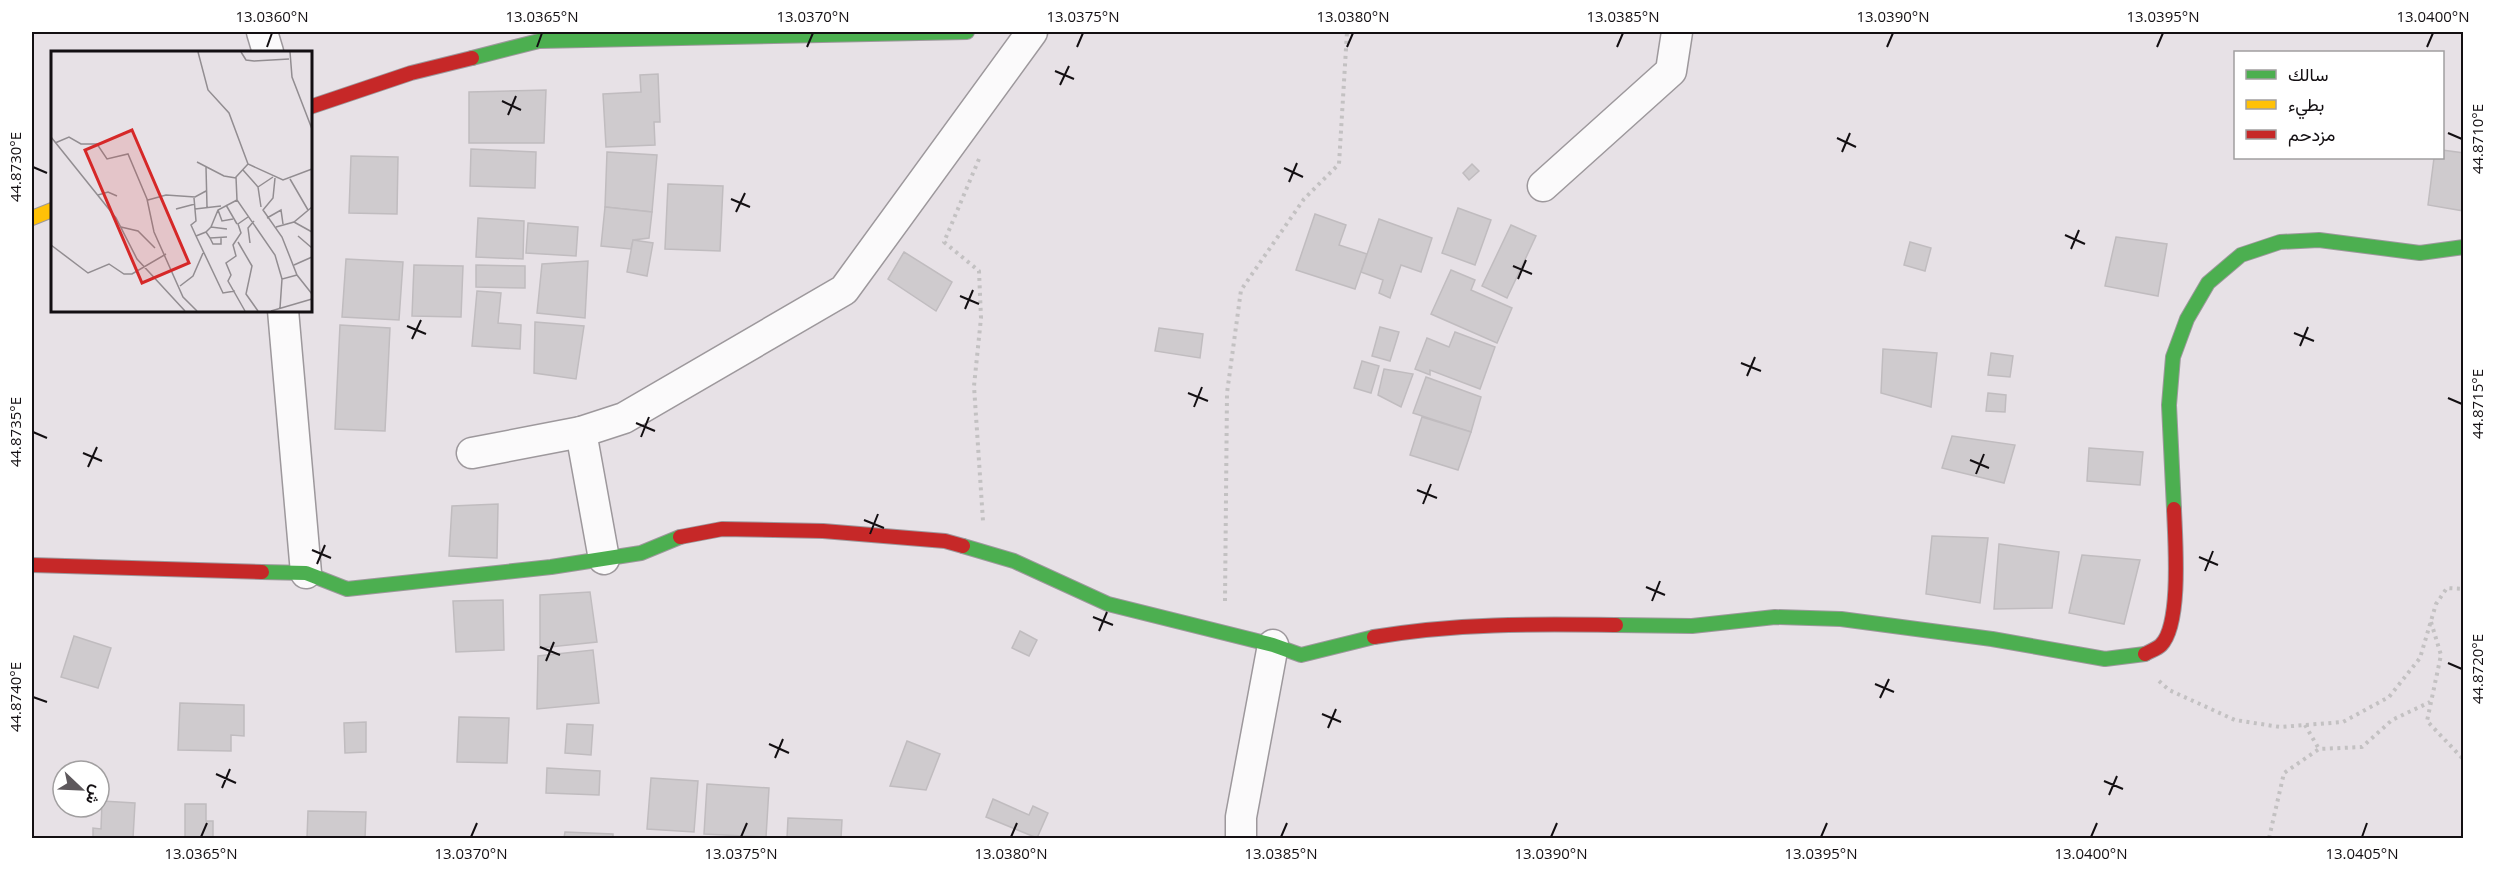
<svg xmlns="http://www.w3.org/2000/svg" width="2495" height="870" viewBox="0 0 2495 870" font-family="'Open Sans',Vazirmatn,sans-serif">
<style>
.building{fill:#cfcbce;stroke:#c0bcbf;stroke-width:1.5}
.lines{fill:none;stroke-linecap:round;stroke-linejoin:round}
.street-casing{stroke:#9d989c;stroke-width:33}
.fast-casing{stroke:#9d989c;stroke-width:16}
.slow-casing{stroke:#9d989c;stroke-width:16}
.jam-casing{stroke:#9d989c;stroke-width:16}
.path{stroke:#c3c1c2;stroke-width:4;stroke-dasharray:3 4.5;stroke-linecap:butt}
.street{stroke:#fbfafb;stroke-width:30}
.fast{stroke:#4caf50;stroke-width:14}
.slow{stroke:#ffc107;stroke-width:14}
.jam{stroke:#c62828;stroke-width:14}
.ticks{fill:none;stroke:#130f12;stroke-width:2}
.inset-road{fill:none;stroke:#928d91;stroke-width:1.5}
.view{fill:#d62828;fill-opacity:0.15;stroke:#d62828;stroke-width:3}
.inset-edge{fill:none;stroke:#130f12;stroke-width:3}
.neatline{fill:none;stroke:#130f12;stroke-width:2}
.ticks-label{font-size:15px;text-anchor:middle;fill:#130f12}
</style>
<rect width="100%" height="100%" fill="#e7e1e6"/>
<!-- building -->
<g class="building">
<polygon points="658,74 660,122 654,122 655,145 606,147 603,94 641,92 640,75"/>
<polygon points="546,90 544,143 469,143 469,92"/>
<polygon points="471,149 536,152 535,188 470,186"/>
<polygon points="2442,150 2464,153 2464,211 2428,205 2434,158 2442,158"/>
<polygon points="607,152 657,155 652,212 605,207"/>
<polygon points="351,156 398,157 397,214 349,213"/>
<polygon points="1472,164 1479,171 1469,180 1463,173"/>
<polygon points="668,184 723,186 720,251 665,249"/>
<polygon points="605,207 652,212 649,238 633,240 631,249 601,246"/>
<polygon points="1458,208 1491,220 1475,265 1442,253"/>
<polygon points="1315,214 1346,225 1339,245 1367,254 1355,289 1296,270"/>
<polygon points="478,218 524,221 523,259 476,257"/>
<polygon points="1379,219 1432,238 1421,272 1401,265 1390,298 1379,293 1383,280 1361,272"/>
<polygon points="528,223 578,227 576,256 526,253"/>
<polygon points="1511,225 1536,236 1507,298 1482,286"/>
<polygon points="2116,237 2167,244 2158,296 2105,286"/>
<polygon points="633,240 653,243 647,276 627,272"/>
<polygon points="1910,242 1931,248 1925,271 1904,265"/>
<polygon points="904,252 952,282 936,311 888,279"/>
<polygon points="346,259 403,262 399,320 342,317"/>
<polygon points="588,261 585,318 537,313 542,264"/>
<polygon points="414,265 463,266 461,317 412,316"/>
<polygon points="476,265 525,266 525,288 476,287"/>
<polygon points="1451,270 1475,280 1471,290 1512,308 1497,343 1431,314"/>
<polygon points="477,291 501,293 498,323 521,325 520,349 472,346"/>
<polygon points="535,322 584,326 576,379 534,373"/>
<polygon points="340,325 390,328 385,431 335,429"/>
<polygon points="1380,327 1399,332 1390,361 1372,356"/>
<polygon points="1159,328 1203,334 1200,358 1155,351"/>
<polygon points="1455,332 1495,347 1480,389 1430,370 1430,375 1415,369 1427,338 1449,347"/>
<polygon points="1883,349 1937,353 1931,407 1881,393"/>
<polygon points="1991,353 2013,356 2010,377 1988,375"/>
<polygon points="1362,361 1379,366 1371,393 1354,388"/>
<polygon points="1384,369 1413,374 1401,407 1378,395"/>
<polygon points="1426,377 1481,397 1471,432 1413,413"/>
<polygon points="1988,393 2006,395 2005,412 1986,411"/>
<polygon points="1422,417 1471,432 1458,470 1410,455"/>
<polygon points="1952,436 2015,445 2004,483 1942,468"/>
<polygon points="2089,448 2143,452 2140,485 2087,481"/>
<polygon points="498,504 497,558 449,556 452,506"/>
<polygon points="1932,536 1988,538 1980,603 1926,594"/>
<polygon points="1999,544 2059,552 2052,608 1994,609"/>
<polygon points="2082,555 2140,560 2124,624 2069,613"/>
<polygon points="590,592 597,642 540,648 540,595"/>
<polygon points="503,600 504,650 456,652 453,601"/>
<polygon points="1020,631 1037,640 1029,656 1012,648"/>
<polygon points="74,636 111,648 98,688 61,677"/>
<polygon points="593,650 599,703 537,709 538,656"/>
<polygon points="180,703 244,705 244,736 231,735 231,751 178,750"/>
<polygon points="459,717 509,718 507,763 457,762"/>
<polygon points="366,722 366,752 345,753 344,723"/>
<polygon points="567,724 593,725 591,755 565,753"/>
<polygon points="907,741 940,754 926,790 890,786"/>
<polygon points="547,768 600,771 599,795 546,793"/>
<polygon points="651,778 698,781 694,832 647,829"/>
<polygon points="707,784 769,788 766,837 704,834"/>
<polygon points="993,799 1029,815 1033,806 1048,813 1037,838 986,817"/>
<polygon points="102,801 135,803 133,838 93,838 93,828 101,829"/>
<polygon points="185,804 206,804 206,821 213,821 213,838 185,838"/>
<polygon points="308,811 366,812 365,838 307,838"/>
<polygon points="788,818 842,820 841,838 787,838"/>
<polygon points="565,832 613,834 613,838 564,838"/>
</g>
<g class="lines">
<!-- street casing -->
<g class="street-casing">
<g id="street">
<polyline points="262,32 268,52"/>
<polyline points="1543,186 1671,71 1677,32"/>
<polyline points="283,310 306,573"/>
<polyline points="581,432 604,559"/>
<polyline points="472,453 581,432 624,418 844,290 1032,32"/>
<polyline points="1241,838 1241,817 1273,645"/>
</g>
</g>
<!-- fast casing -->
<g class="fast-casing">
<g id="fast">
<polyline points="472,58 539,41 967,32"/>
<polyline points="2174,509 2169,405 2173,357 2187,319 2208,283 2241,255 2280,242 2319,240 2420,253 2464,247"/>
<polyline points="963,546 1014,561 1108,604 1273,645 1301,655 1374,637"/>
<polyline points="262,572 306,573 347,589 551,567 641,553 680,537"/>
<polyline points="1616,625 1692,626 1775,617 1841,619 1992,639 2105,659 2145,654"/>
</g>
</g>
<!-- slow casing -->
<g class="slow-casing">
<polyline id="slow" points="32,218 52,210"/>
</g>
<!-- jam casing -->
<g class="jam-casing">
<g id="jam">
<polyline points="310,107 411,73 472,58"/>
<polyline points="680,537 722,529 823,531 945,541 963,546"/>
<polyline points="32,565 262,572"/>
<path d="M1374,637c83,-14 158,-13 242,-12"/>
<path d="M2145,654c5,-3 12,-5 16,-9 21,-21 14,-107 13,-136"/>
</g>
</g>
<!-- path -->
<g class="path">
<polyline points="979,159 944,242 979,271 981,318 974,386 983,521"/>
<polyline points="1225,601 1227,393 1241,290 1304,199 1339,164 1347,32"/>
<polyline points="2431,622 2441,655 2427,721 2464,760"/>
<polyline points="2159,681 2169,690 2235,720 2280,727 2343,722 2389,697 2420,658 2436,604 2447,588 2464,589"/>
<polyline points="2305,725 2319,749"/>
<polyline points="2269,838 2284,773 2319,749 2362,747 2392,720 2430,702"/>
</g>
<!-- street -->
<use href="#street" class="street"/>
<!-- fast -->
<use href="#fast" class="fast"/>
<!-- slow -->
<use href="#slow" class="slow"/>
<!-- jam -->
<use href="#jam" class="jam"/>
</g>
<!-- ticks -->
<path class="ticks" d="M267,47l5,-14M537,47l5,-14M807,47l6,-14M1077,47l6,-14M1347,47l6,-14M1617,47l6,-14M1887,47l6,-14M2157,47l6,-14M2427,47l6,-14M1055,71l19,8M1060,85l9,-19M502,101l19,9M508,115l8,-19M2448,133l14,6M1837,138l19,9M1842,152l8,-19M33,167l14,6M1284,168l19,9M1289,182l8,-19M731,199l19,8M736,212l9,-19M2065,235l20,9M2071,249l8,-19M1513,266l19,8M1518,279l8,-19M960,296l19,8M965,309l8,-19M407,326l19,8M2294,333l20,8M412,339l9,-19M2300,346l8,-19M1741,363l20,8M1747,376l8,-19M1188,393l20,8M2448,398l14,6M1194,407l8,-20M636,423l19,8M33,432l14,6M641,437l8,-20M83,453l19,8M1970,460l19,8M88,467l9,-20M1976,474l8,-20M1417,490l20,8M1423,504l8,-20M864,520l20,8M870,534l8,-20M312,550l19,8M2199,557l19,8M317,564l8,-19M2205,571l8,-20M1646,587l19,8M1652,601l8,-20M1093,617l20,8M1099,631l8,-19M540,647l20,8M546,661l8,-19M2448,663l14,6M1875,684l19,8M33,697l14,5M1880,698l9,-19M1322,714l19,8M1328,728l8,-19M769,744l20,9M775,758l8,-19M216,774l20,9M2104,781l19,8M222,788l8,-19M2109,795l8,-19M201,837l6,-14M471,837l6,-14M741,837l6,-14M1011,837l6,-14M1281,837l6,-14M1551,837l6,-14M1821,837l6,-14M2091,837l6,-14M2362,837l5,-14"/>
<!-- overview -->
<g transform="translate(51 51)">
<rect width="261" height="261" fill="#e7e1e6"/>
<path class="inset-road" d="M147,1l10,38 21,23 19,51 35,16 29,-11M190,1l5,8 8,1 35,-2M239,1l2,25 20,52M0,86l65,81 21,41 48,52M4,92l14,-6 12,7h16l10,15 21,-5 19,45 7,33 29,65 14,14M146,111l27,14 12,2M197,113l-12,13 1,23 38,55 7,24M155,116l1,40M192,119l15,17 3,20M224,127l-2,20 -10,12 19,27 15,38 15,19M239,128l18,31M207,136l15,-10M47,144l10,-3 9,4M143,147l2,23 -5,4 5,11 27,57 12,-2M97,149l18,-5 29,2 11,-6M175,154l11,19M125,158l19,-5M144,158l26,-3M167,159l4,11 11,-2M216,167l14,-8 2,14M243,171l18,10M70,176l17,4 17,17M160,176l7,-17 19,-10M225,176l18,-5 18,-15M155,181l5,-5 16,2M145,185l10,-4 4,6 17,-1M247,185l14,12M159,187l3,6h8v-7M187,191l14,24 -6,28 12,17M199,192l-2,-15 6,-7M0,194l37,28 21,-9 15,10h8l34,-20M243,214l18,-8M129,235l13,-10 10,-23M229,257l2,-29 15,-4M194,260l-17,-30 3,-6 -5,-12 10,-7 -3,-11 8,-12 -3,-9 10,-7M220,260l41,-12"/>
<path class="view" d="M81,79l57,133 -47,20 -57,-133z"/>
<rect width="261" height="261" class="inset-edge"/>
</g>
<!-- border -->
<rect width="2495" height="870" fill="none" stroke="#ffffff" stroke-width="66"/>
<!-- legend -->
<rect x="2234" y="51" width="210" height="108" fill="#ffffff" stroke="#a19fa0" stroke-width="1.5"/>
<rect x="2246" y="70" width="30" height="9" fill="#4caf50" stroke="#a19fa0" stroke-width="1.5"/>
<text x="2288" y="81" font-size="18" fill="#130f12">سالك</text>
<rect x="2246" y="100" width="30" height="9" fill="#ffc107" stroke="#a19fa0" stroke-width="1.5"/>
<text x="2288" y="111" font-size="18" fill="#130f12">بطيء</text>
<rect x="2246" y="130" width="30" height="9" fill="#c62828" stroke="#a19fa0" stroke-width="1.5"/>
<text x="2288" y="141" font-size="18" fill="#130f12">مزدحم</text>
<!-- north arrow -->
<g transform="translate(81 789) rotate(113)"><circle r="28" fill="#ffffff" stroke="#a19fa0" stroke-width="1.5"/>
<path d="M0-4.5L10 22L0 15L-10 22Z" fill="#5d585c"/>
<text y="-9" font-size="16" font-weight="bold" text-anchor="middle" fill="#130f12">ش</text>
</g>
<rect x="33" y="33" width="2429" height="804" class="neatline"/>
<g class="ticks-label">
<text x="272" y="22">13.0360°N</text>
<text x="542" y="22">13.0365°N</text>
<text x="813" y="22">13.0370°N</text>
<text x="1083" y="22">13.0375°N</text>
<text x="1353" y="22">13.0380°N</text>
<text x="1623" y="22">13.0385°N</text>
<text x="1893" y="22">13.0390°N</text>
<text x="2163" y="22">13.0395°N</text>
<text x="2433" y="22">13.0400°N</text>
<text transform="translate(2478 139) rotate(-90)" y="5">44.8710°E</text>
<text transform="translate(16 167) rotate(-90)" y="5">44.8730°E</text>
<text transform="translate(2478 404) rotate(-90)" y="5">44.8715°E</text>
<text transform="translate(16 432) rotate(-90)" y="5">44.8735°E</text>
<text transform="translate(2478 669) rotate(-90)" y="5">44.8720°E</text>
<text transform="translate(16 697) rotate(-90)" y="5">44.8740°E</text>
<text x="201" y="859">13.0365°N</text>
<text x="471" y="859">13.0370°N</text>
<text x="741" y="859">13.0375°N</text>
<text x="1011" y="859">13.0380°N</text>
<text x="1281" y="859">13.0385°N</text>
<text x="1551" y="859">13.0390°N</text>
<text x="1821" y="859">13.0395°N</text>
<text x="2091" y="859">13.0400°N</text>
<text x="2362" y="859">13.0405°N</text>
</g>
</svg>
